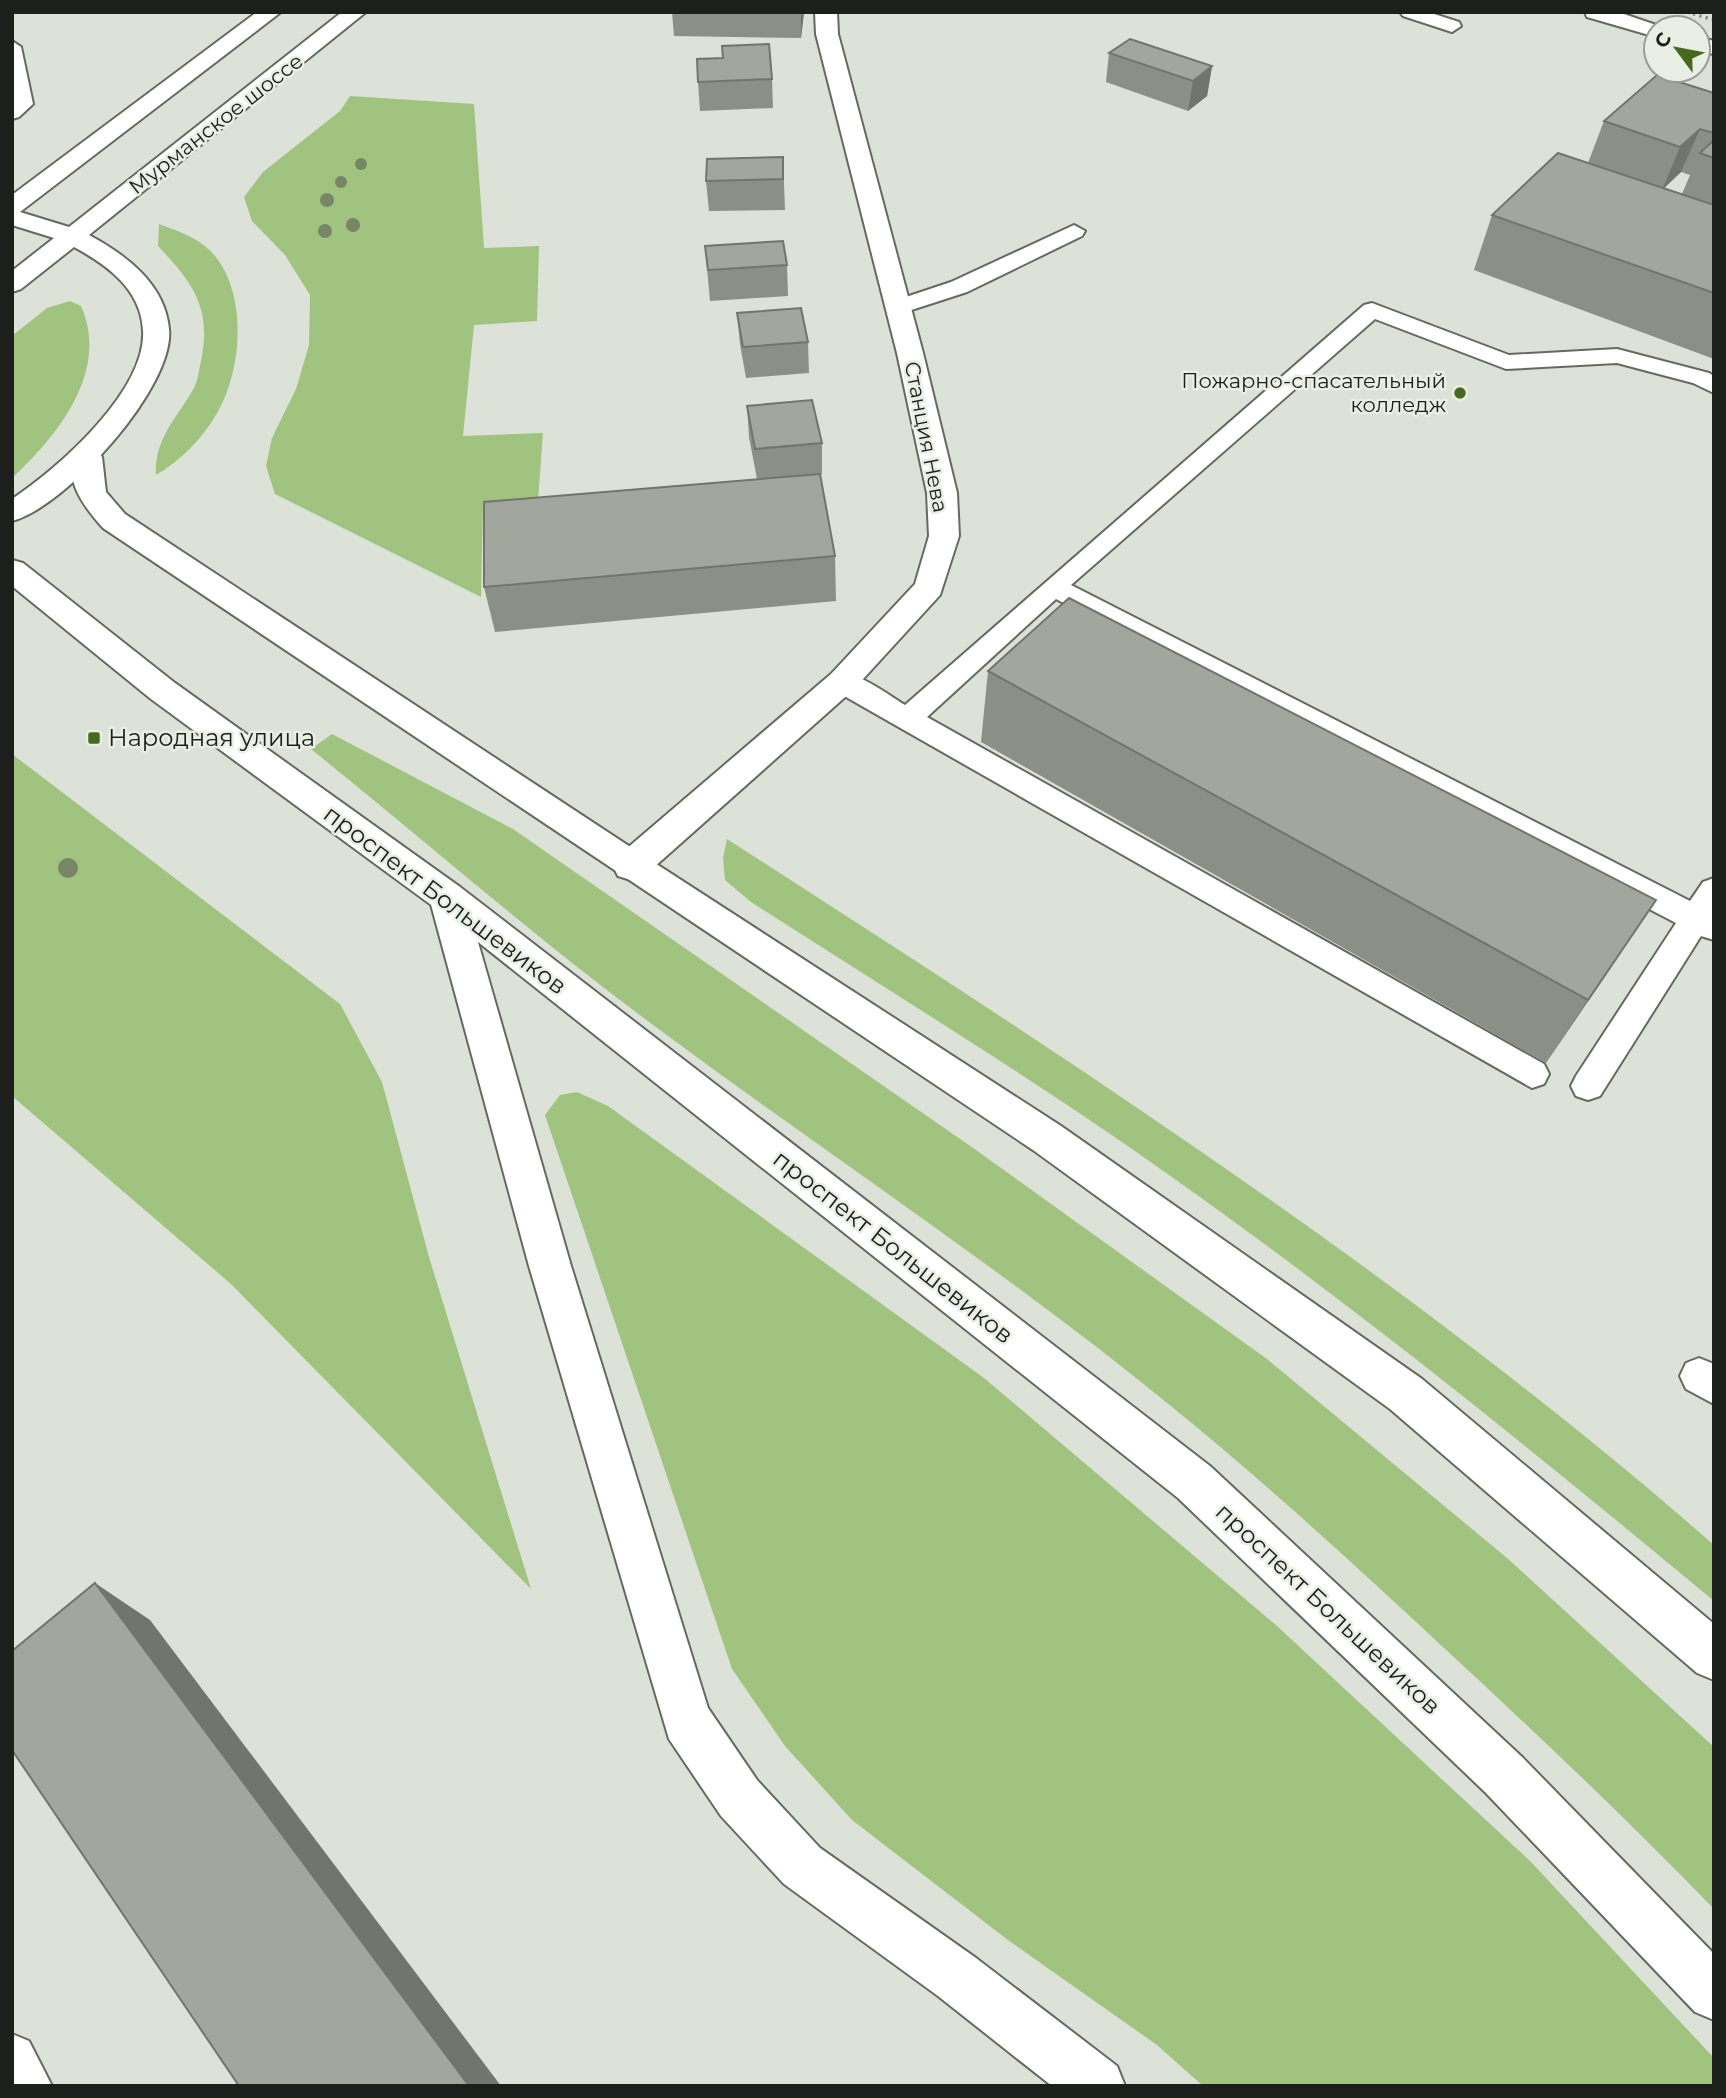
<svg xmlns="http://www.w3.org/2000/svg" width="1726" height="2098" viewBox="0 0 1726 2098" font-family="Montserrat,sans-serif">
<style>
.green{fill:#a0c380}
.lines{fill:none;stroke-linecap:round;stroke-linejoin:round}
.lane-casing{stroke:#656a61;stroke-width:4}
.street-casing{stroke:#656a61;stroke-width:4}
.secondary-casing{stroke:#656a61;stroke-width:4}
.primary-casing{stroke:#656a61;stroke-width:4}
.lane{fill:#fff;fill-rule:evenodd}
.street{fill:#fff;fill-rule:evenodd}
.secondary{fill:#fff;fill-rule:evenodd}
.primary{fill:#fff;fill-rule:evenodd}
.rail{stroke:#7c807a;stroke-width:3.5;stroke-dasharray:2 4.5;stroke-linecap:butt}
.tree{fill:#778664}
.wall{fill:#8b9087;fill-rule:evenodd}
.shaded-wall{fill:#71756e}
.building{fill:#a2a79d;stroke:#71756e;stroke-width:2}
.poi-dot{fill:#47681f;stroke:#e9efe5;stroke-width:2.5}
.labels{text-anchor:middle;stroke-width:5;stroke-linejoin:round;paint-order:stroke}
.far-street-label{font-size:21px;fill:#1d1f1c;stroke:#e9efe5}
.far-poi-label{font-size:21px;fill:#1d1f1c;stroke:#e9efe5;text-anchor:end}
.poi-label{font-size:24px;fill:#1d1f1c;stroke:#e9efe5;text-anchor:start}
.street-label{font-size:24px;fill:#1d1f1c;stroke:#e9efe5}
</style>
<rect width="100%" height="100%" fill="#dce2d8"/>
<!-- green -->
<g class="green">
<polygon points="350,96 474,104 484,248 539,246 537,321 474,325 463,436 543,433 538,500 483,503 481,597 275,494 266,466 272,438 296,389 309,345 310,295 285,255 252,221 244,197 263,172 340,111"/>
<path d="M159,224c21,8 41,14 56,32 33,40 27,116 1,159 -15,25 -35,45 -60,60 -2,-36 21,-57 38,-87 4,-8 5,-18 7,-27 11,-53 -8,-78 -43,-115z"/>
<path d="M70,301l11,5c29,65 -23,129 -69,172v-142l35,-28z"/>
<path d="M332,734l181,95 463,321 291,209 240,199 207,189v162c-87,-90 -178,-176 -270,-261 -87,-81 -175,-162 -267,-237 -163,-134 -340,-250 -509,-375 -123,-90 -238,-191 -357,-287z"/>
<polygon points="12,754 340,1004 382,1082 429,1257 531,1589 231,1284 12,1096"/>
<path d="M727,839c340,219 682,439 987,706v56c-189,-157 -380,-312 -582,-452 -124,-86 -254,-165 -381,-247l-26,-22 -2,-22z"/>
<polygon points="577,1092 608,1106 984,1378 1277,1626 1531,1862 1714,2058 1714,2086 1203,2086 1157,2045 1008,1940 852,1820 785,1746 732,1669 545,1115 560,1095"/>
</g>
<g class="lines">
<!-- lane casing -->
<g class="lane-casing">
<g id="lane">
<polygon points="1400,12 1428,12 1459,22 1461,26 1452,32 1403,16"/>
<polygon points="12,41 21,47 33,104 19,117 12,119"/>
<polygon points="1074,225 1085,231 1082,236 967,292 899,314 888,307 891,302 951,282"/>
<path d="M1372,303l137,52 108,-6 92,24 5,3v17l-21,-10 -76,-20 -111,6 -131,-50 -304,266 619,316 13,-19 11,-4v62l-13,-4 -101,160 -12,4 -12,-4 -5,-10 5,-10 100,-153 -620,-324 -129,118 617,347 5,10 -5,10 -12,4 -700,-399 -4,-7 4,-7c23,-7 53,18 73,30l459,-400z"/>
<polygon points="1699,1358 1714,1364 1714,1404 1686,1389 1680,1376 1686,1363"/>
<polygon points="12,2034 29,2041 52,2086 12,2086"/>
</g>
</g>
<!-- street casing -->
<g class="street-casing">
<g id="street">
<polygon points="815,12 837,12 838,34 923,353 957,493 959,536 940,595 853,690 644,876 631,880 618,876 613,866 618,856 831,674 915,584 929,536 927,493 897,353 816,34"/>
<polygon points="1585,12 1618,12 1665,28 1656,28 1656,37 1587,17"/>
<polygon points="1698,37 1714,41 1714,54 1698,51"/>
<polygon points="447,883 460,887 465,897 571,1266 708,1708 757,1780 820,1848 976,1958 1117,2066 1125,2086 1052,2086 938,1996 784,1884 721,1816 669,1739 529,1266 429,897 434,887"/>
</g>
</g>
<!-- secondary casing -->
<g class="secondary-casing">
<g id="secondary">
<path d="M88,448l10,3 4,6 4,35 19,22 519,342 417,270 361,253 292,245v56l-17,-7 -307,-264 -357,-259 -930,-622c-17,-19 -43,-51 -25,-77z"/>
<polygon points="12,560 23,563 175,683 460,887 1210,1466 1522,1757 1714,1954 1714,2020 1695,2012 1486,1793 1178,1498 434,907 151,699 12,586"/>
</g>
</g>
<!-- primary casing -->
<g class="primary-casing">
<path id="primary" d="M257,12h24l-261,200 49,15 273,-215h24l-277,223c37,20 76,49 80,94 6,58 -103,178 -157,192v-22c46,-30 135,-109 131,-169 -2,-41 -36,-65 -69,-83l-53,42 -9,3v-21l42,-33 -42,-13v-30z"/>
</g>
<!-- lane -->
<use href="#lane" class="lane"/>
<!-- street -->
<use href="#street" class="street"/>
<!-- secondary -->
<use href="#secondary" class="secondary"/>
<!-- primary -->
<use href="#primary" class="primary"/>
<!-- rail -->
<polyline class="rail" points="1687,12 1714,20"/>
</g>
<!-- trees -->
<g class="tree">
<circle cx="361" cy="164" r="6"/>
<circle cx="341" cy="182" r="6"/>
<circle cx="327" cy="200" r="7"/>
<circle cx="353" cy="225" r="7"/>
<circle cx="325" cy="231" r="7"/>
<circle cx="68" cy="868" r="10"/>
</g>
<!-- wall -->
<g class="wall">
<polygon points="672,12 804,12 801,38 674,36"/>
<polygon points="1109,53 1212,66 1207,96 1188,111 1106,82"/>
<polygon points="772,79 773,108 700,111 698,82"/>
<path d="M1714,93v266l-240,-89 18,-55 96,-52 16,-42zM1681,172l9,3 -8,19 -18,-6z"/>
<polygon points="783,157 785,210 709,211 706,181"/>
<polygon points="705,246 787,265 788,296 710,301"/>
<polygon points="737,313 808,342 809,373 746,378 740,344"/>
<polygon points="747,406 822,443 822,474 820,474 835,556 836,601 495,632 484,587 757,479 749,437"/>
<polygon points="988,671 1612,966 1546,1063 981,742"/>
</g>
<!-- shaded-wall -->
<g class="shaded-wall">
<polygon points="801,12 804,12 801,38"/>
<polygon points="1212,66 1207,96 1188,111 1193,81"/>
<polygon points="1700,129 1681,172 1662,190 1680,147"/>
<polygon points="1656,900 1612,966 1546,1063 1588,1000"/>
<polygon points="95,1583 150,1620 501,2086 469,2086"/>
</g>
<!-- building -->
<g class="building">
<polygon points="1130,39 1212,66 1193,81 1109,53"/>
<polygon points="769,44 772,79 698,82 697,59 723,58 722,46"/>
<polygon points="1657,75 1714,93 1714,133 1700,129 1680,147 1604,121"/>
<polygon points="1714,140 1714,158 1700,153"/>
<polygon points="1558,153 1714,205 1714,293 1492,215"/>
<polygon points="783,157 783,179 706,181 707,159"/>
<polygon points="783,241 787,265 708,270 705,246"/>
<polygon points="801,308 808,342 743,347 737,313"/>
<polygon points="812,400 822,443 755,449 747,406"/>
<polygon points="820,474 835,556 484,587 484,502"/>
<polygon points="1069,598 1656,900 1588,1000 988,671"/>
<polygon points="95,1583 469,2086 239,2086 12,1750 12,1651"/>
</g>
<!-- markers -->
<g class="poi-dot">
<circle cx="1460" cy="393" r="7"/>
<rect x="87" y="731" width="14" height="14" rx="3.5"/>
</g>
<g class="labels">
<!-- far-street labels -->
<g class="far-street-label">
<text transform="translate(216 124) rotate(-38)" y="7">Мурманское шоссе</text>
<text transform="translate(926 437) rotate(79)" y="7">Станция Нева</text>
</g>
<!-- far-poi labels -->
<g class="far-poi-label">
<text x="1446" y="388">Пожарно-спасательный<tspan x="1446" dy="24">колледж</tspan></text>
</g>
<!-- poi labels -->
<g class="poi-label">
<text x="108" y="746">Народная улица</text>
</g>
<!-- street labels -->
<g class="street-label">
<text transform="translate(445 900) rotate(37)" y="8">проспект Большевиков</text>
<text transform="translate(893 1247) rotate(38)" y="8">проспект Большевиков</text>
<text transform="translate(1328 1609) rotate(43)" y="8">проспект Большевиков</text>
</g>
</g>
<!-- border -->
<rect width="1726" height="2098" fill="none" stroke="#1d1f1c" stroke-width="28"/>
<!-- north arrow -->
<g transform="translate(1677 49) rotate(302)"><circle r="33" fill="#e9efe5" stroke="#979c95" stroke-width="2"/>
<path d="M0-5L12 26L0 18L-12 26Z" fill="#47681f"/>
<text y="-10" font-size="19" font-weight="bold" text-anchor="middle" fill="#1d1f1c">С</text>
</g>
</svg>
